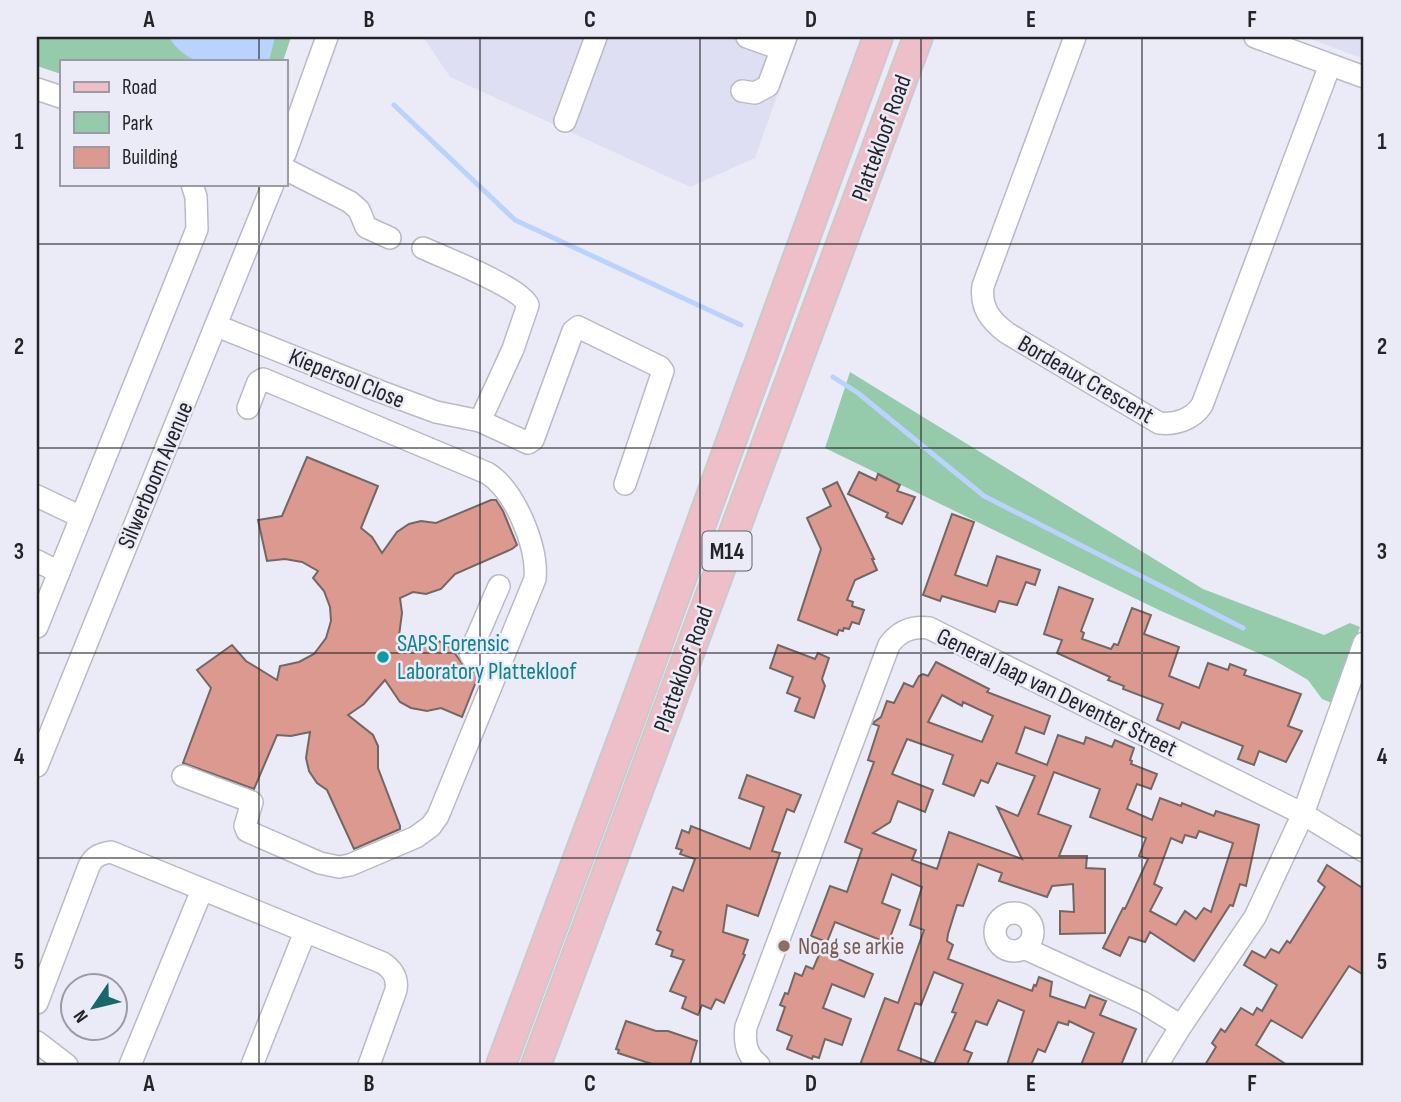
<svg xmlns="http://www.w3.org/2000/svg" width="1401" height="1102" viewBox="0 0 1401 1102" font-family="'Sofia Sans Condensed',sans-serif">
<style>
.built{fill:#dedff2}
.green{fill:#95caab}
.water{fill:#bad3fd}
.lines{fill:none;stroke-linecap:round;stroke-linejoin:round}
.stream{stroke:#bad3fd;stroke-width:5}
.building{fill:#db998f;stroke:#736764;stroke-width:2;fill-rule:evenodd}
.minor-casing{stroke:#babac6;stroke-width:24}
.major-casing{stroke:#cacacb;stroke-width:32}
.minor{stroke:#fff;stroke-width:21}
.major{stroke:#eebec9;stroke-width:28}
.grid{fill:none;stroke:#242428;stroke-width:2;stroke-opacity:0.55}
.culture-dot{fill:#0f9aa8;stroke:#ebebf8;stroke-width:2.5}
.education-dot{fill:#8d6e63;stroke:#ebebf8;stroke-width:2.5}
.labels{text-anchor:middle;stroke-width:5;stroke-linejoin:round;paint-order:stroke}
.shield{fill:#ebebf8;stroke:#606066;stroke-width:2}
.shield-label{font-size:23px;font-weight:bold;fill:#242428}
.street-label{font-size:24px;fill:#242428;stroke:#ebebf8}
.culture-label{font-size:24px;fill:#0d838f;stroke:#ebebf8;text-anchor:start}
.education-label{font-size:24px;fill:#785e54;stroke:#ebebf8;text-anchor:start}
.neatline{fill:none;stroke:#242428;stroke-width:2.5}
.grid-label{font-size:23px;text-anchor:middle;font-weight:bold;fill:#242428}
</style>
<rect width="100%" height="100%" fill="#ebebf8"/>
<!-- built -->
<g class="built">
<polygon points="423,37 798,37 755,158 690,187 450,77"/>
<polygon points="1305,37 1364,37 1364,59"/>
</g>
<!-- green -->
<g class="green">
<polygon points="37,37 291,37 283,61 61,61 61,74 37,66"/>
<polygon points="850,372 1203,589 1324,635 1350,623 1360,627 1332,703 1322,699 1308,680 1272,659 1161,611 825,448"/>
</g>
<!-- water -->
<path class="water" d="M169,37h106l-6,24h-72c-12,-5 -22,-13 -28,-24z"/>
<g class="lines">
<!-- stream -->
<g class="stream">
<polyline points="394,105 515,220 741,325"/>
<polyline points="833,377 858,393 984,496 1243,628"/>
</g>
</g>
<!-- building -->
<g class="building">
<polygon points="307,457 378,486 361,528 372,537 382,553 397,532 409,524 421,521 436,523 491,500 496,500 503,511 517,545 512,549 455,574 441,589 426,594 413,592 400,598 402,613 398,643 424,638 437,640 451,648 466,669 479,674 462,717 441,708 427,711 411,708 400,702 385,680 364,704 348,715 373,735 378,746 378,768 400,826 400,829 354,849 327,790 317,783 309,771 306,758 310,732 291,736 277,735 254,789 183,763 211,688 197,670 232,645 246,661 277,680 280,666 299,662 314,654 326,638 331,621 330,607 324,591 313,578 318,571 302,562 285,559 267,561 258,520 282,516"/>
<polygon points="859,472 876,480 878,474 900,485 897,491 915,497 902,524 886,517 888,513 848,494"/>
<polygon points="837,482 874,559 872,559 877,570 855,580 847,600 853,602 852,606 864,610 859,624 852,622 849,629 844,628 843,631 839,630 837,635 798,620 821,549 807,518 831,506 823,489"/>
<polygon points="952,514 974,522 955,575 987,586 997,556 1040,570 1035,585 1026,582 1017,605 999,601 995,612 942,596 940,601 923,595"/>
<polygon points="1059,587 1093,599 1081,631 1084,633 1082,639 1111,649 1114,644 1118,645 1132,608 1151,615 1144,634 1179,647 1169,676 1199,688 1208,663 1228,670 1230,664 1246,670 1244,675 1301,694 1288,726 1302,731 1286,762 1259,751 1254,765 1238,759 1243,746 1182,722 1179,729 1157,720 1163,704 1123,689 1124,686 1108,680 1110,677 1057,653 1062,640 1044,634"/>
<polygon points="778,645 815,659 818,653 829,658 822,679 825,686 814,718 795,711 800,698 787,693 793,677 770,668"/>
<path d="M936,662l53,27 -2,3 63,24 -6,18 -19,-7 -9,26 31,12 11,-30 26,9 2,-7 26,10 3,-7 19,8 -4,12 2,1 -1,3 26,10 -6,15 -14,-5 -10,25 25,11 8,-22 21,8 1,-3 32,13 2,-5 43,14 -13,61 -6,-2 -7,22 -3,-1 -36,56 -44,-29 -5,10 -16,-5 -9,19 -17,-8 20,-40 2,1 23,-50 -9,-3 7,-18 -56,-21 10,-28 -46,-17 -16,42 33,12 -12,30h28l-1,12 19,1v64l-45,1v-23l14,1 -1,-28 -21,2 -5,11 -48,-16 3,-8 -24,-9 -15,42 -6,-1 -9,29 -1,7 6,4 -5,14 84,32 2,-6 2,1 3,-9 13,5 -2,14 35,12 5,-13 16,6 -6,14 36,14 -15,36h-40l13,-32 -25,-12 -1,4 -10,-3 -13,30 -7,-3 -7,16h-24l17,-54 -26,-11 -11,25 -11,-4 -12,29 8,3 -5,12h-107l25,-67 13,5 26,-73 -14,-5 12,-38 -30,-13 -10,29 18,7 -12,33 -53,-21 -8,20 -16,-6 19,-50 17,6 15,-43 -17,-7 29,-80 -6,-2 11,-34 -6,-2 1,-2 7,-5 6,-16 7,2 10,-20 9,4 6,-11 4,-2 5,2zM942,695l20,11 1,-4 30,14 -11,26 -54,-20zM907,739l46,16 -10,29 31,12 7,-16 7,3 9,-20 38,13 -17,40 -21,-9 25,52 -73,-27 -12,37 -25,-9 4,-10 -43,-17 17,-11 8,-21 27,11 8,-22 -41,-16zM1199,831l34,12 -22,69 -7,-4 -8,11 -11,-8 -9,14 -26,-14 12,-23 -8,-4 17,-46 11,5 3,-8 11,3zM934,972l29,12 -11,28 4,1 -22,51 -36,-14 17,-47 6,2z"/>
<polygon points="747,775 801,795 794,812 787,809 772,851 780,853 758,916 727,905 723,932 748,940 743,954 745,955 724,1003 716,999 711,1009 702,1005 698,1015 682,1008 686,997 670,991 684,960 671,956 673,950 656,944 661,932 657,930 673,887 683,891 695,859 680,854 682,850 676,848 682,830 689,833 691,826 750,849 764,807 739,798"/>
<polygon points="1327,865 1364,889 1364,975 1349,966 1302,1038 1271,1020 1256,1045 1287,1065 1205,1065 1216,1047 1212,1043 1221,1029 1225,1032 1241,1008 1253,1015 1257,1008 1262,1011 1277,985 1244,965 1252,951 1265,958 1271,949 1279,953 1287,941 1290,943 1325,887 1318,881"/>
<polygon points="822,948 840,954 838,959 873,974 864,997 832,984 823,1008 851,1019 842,1045 825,1039 819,1058 813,1056 812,1059 787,1049 792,1036 777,1030 785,1007 780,1005 785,993 788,994 795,973 802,976 806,966 813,969"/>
<polygon points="626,1021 656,1031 668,1031 697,1041 690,1065 655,1065 618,1053 619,1050 616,1049"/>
</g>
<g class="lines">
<!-- minor casing -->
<g class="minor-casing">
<g id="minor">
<polyline points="747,37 781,49"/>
<path d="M1075,37l-92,249c-3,22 8,35 24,47l152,90c17,2 34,-4 43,-18l128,-340"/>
<polyline points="1255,37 1364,77"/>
<polyline points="37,89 61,97"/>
<polyline points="742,91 755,93 768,86 786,37"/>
<polyline points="565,121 596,37"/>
<polyline points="285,154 327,37"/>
<polyline points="285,169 350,202 359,210 366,227 390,238"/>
<path d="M423,248c22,10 97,39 105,57l-15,44 -33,72"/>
<polyline points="217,326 379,391 436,412 480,421 528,443 533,440 573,331 578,327 660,367 663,371 625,484"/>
<polyline points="37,496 81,517"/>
<polyline points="37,561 59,572"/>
<polyline points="499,586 470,653 472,657 500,668"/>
<polyline points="37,627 197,229 196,197 192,184"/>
<polyline points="37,766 273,184"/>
<path d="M183,776l69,26 -7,24 2,5 73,32 19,4 11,-2 66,-28 15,-11 7,-10 97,-237c3,-32 -20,-89 -48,-106l-224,-94 -5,3 -10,26"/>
<circle cx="1014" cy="932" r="19"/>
<polyline points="1024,948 1142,1002 1181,1026"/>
<path d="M37,1003l52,-137c5,-10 11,-12 22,-14l272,111c10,7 15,15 13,27l-27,75"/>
<polyline points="37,1042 67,1065"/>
<polyline points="130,1065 202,890"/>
<polyline points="252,1065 305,932"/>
<path d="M759,1065c-13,-10 -15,-23 -13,-38l143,-382c10,-14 23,-19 40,-17l374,186 61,37"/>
<polyline points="1157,1065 1181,1026 1255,917 1303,814 1364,643"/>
</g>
</g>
<!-- major casing -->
<g class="major-casing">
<g id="major">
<polyline points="501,1065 637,700 878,37"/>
<polyline points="536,1065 918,37"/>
</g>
</g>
<!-- minor -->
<use href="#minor" class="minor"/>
<!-- major -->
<use href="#major" class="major"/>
</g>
<!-- grid -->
<path class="grid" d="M259,37v24M480,37v1028M700,37v1028M921,37v1028M1142,37v1028M259,184v881M37,244h1327M37,448h1327M37,653h1327M37,858h1327"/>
<!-- markers -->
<circle class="culture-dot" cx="383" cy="657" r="7"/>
<circle class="education-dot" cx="784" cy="946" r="7"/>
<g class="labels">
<!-- shield labels -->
<rect class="shield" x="702.5" y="531.5" width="49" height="39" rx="5"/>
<g class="shield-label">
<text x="727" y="559">M14</text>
</g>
<!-- street labels -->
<g class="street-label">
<text transform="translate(881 138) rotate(-70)" y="8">Plattekloof Road</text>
<text transform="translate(347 378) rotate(22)" y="8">Kiepersol Close</text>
<text transform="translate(1086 379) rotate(30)" y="8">Bordeaux Crescent</text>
<text transform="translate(155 475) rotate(-67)" y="8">Silwerboom Avenue</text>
<text transform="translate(683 669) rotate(-70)" y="8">Plattekloof Road</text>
<text transform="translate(1057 692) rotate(26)" y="8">General Jaap van Deventer Street</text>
</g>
<!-- culture labels -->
<g class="culture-label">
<text x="397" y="651">SAPS Forensic<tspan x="397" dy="28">Laboratory Plattekloof</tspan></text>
</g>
<!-- education labels -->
<g class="education-label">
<text x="798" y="954">Noag se arkie</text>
</g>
</g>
<!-- border -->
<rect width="1401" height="1102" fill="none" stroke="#ebebf8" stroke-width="77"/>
<!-- legend -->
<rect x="60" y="60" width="228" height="126" fill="#ebebf8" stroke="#9b9ba5" stroke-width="2"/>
<rect x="74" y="82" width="35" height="10" fill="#eebec9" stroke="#9b9ba5" stroke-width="2"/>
<text x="122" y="94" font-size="21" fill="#242428">Road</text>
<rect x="74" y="112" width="35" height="21" fill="#95caab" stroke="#9b9ba5" stroke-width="2"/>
<text x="122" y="130" font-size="21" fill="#242428">Park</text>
<rect x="74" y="147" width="35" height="21" fill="#db998f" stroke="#9b9ba5" stroke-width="2"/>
<text x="122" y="164" font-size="21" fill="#242428">Building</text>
<!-- north arrow -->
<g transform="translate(94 1007) rotate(235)"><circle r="33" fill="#ebebf8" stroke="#9b9ba5" stroke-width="2"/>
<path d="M0-5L12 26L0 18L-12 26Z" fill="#19676a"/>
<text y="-10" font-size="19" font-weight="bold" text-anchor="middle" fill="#242428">N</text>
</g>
<rect x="38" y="38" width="1324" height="1026" class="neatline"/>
<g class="grid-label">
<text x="149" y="27">A</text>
<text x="369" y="27">B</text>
<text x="590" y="27">C</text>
<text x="811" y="27">D</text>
<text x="1031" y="27">E</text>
<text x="1252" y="27">F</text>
<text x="19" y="149">1</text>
<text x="1382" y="149">1</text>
<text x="19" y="354">2</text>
<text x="1382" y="354">2</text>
<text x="19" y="559">3</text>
<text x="1382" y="559">3</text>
<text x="19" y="764">4</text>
<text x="1382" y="764">4</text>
<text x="19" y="969">5</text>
<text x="1382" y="969">5</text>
<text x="149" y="1091">A</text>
<text x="369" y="1091">B</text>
<text x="590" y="1091">C</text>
<text x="811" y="1091">D</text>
<text x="1031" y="1091">E</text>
<text x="1252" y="1091">F</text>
</g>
</svg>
